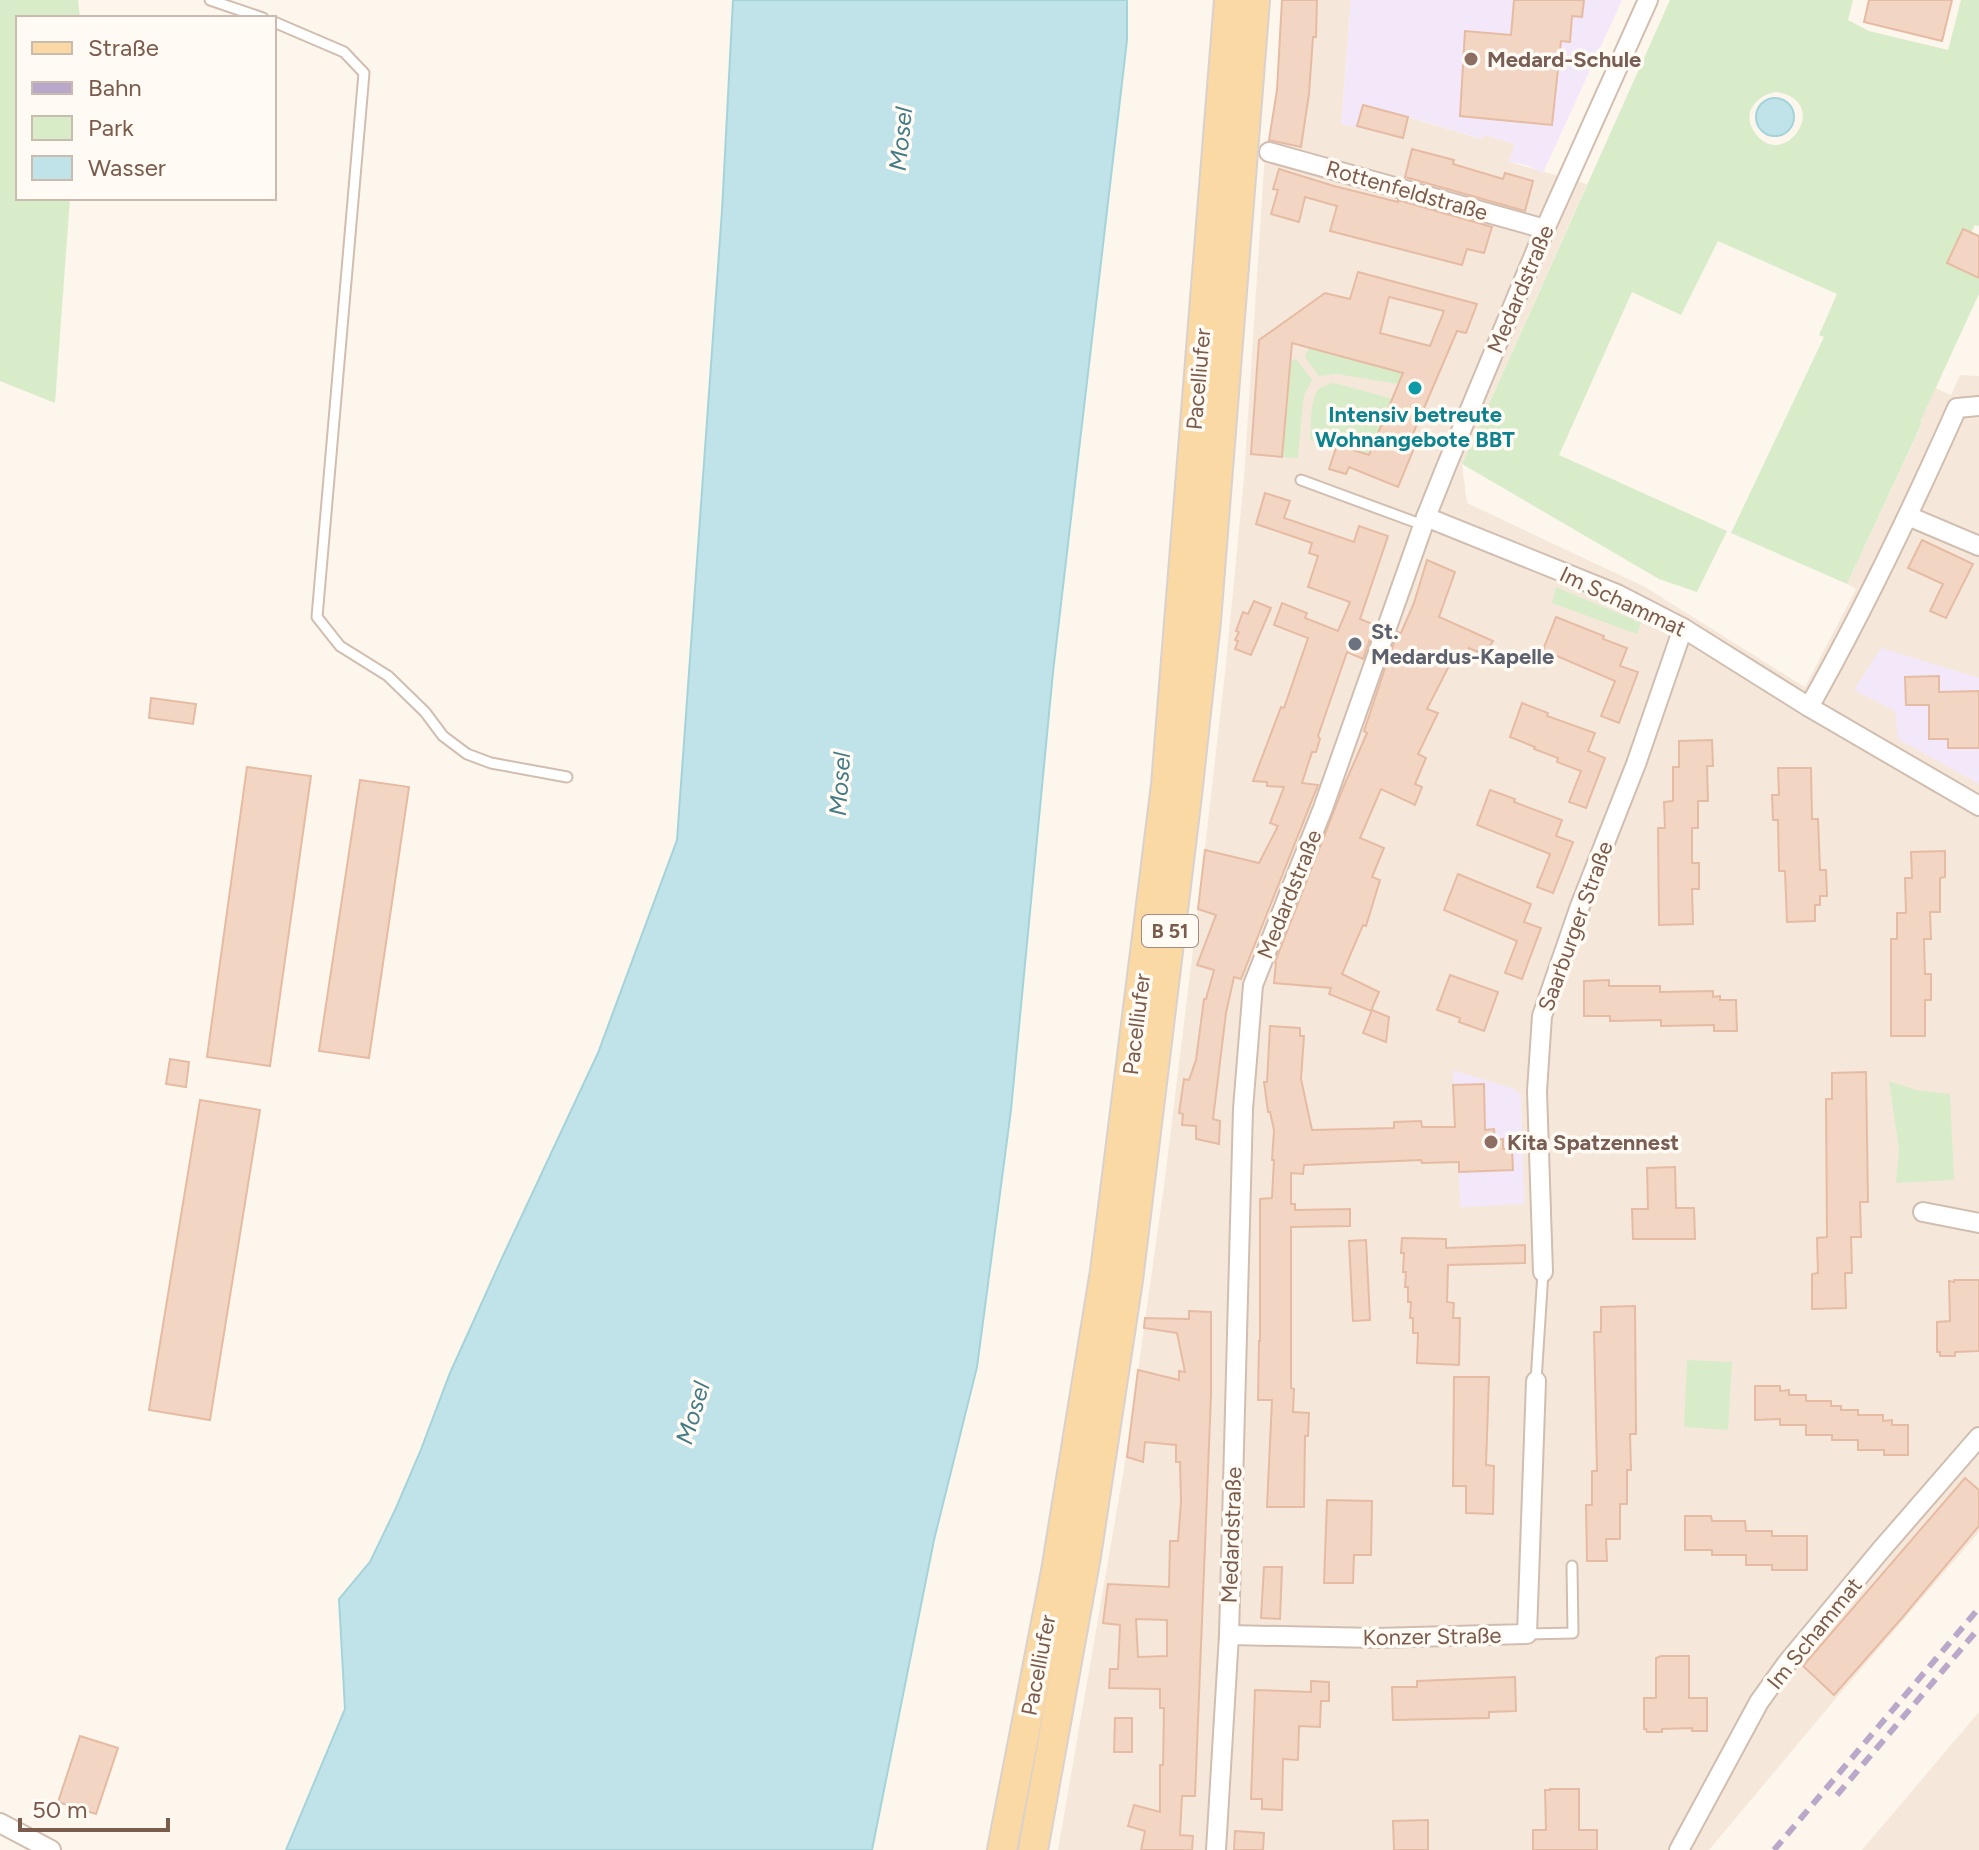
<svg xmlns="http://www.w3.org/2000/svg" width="1979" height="1850" viewBox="0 0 1979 1850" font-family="Figtree,sans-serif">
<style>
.residential{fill:#f5e8da}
.education{fill:#f3e8fa}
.green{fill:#d8ecc9;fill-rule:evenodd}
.water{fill:#bfe3e8;stroke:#a5d3da;stroke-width:2}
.building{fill:#f3d5c3;stroke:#e6bba3;stroke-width:2;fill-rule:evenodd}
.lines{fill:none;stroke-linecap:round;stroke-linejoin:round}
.lane-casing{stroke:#d1beb0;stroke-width:13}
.street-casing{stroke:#d1beb0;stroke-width:22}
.primary-casing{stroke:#dad1cd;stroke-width:32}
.lane{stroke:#fff;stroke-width:9}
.street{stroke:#fff;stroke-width:18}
.primary{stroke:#fbd9a5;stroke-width:28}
.rail{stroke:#b9a8c9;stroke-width:6;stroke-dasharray:12 8;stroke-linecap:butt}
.education-dot{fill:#8d6e63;stroke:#fffaf3;stroke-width:3}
.culture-dot{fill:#0f9aa8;stroke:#fffaf3;stroke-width:3}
.worship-dot{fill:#6b7280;stroke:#fffaf3;stroke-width:3}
.labels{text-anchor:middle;stroke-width:7;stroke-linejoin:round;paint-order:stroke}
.shield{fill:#fffaf3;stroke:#a28b7f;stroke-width:2}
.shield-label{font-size:20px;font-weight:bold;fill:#7a5c4d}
.education-label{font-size:22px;font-weight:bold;fill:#785e54;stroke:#fffaf3;text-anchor:start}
.street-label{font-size:22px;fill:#7a5c4d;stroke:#fffaf3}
.culture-label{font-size:22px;font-weight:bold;fill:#0d838f;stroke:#fffaf3}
.worship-label{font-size:22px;font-weight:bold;fill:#5b616d;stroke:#fffaf3;text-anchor:start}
.water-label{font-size:24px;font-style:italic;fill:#437c86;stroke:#fffaf3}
</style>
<rect width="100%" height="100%" fill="#fdf6ec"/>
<!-- residential -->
<g class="residential">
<polygon points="1282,0 1351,0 1341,124 1357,126 1408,117 1481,139 1483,134 1515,144 1509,162 1587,184 1462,464 1467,503 1645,587 1805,687 1856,589 1847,584 1922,424 1920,422 1935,388 1951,395 1960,375 1979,376 1979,1532 1837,1697 1709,1850 1058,1850 1126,1457 1165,1178 1198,909 1225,673 1244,478 1264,167 1277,90"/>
<polygon points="1979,1712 1979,1850 1862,1850"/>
</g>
<!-- education -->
<g class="education">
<polygon points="1351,0 1622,0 1543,173 1526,165 1509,162 1515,144 1484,135 1482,139 1409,117 1403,138 1341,124"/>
<polygon points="1881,648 1979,678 1979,784 1898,739 1895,711 1854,690"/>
<polygon points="1453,1070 1514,1089 1521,1095 1524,1204 1460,1207 1457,1101 1454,1101"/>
</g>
<!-- green -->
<g class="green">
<polygon points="0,0 78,0 80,18 18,18 18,198 70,198 55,403 0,381"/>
<path d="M1670,0h183l-5,20 21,11 79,19 13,-50h18v226l-4,-1 -4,8 -8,-4 -16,34 32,15v16l-59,128 2,1 -75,161 -116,-51 93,-196 -5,-2 18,-41 -119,-53 -37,74 -49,-23 -73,163 168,76 -30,61 -38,-13 -197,-115zM1776,92c58,9 8,81 -21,41 -14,-19 1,-38 21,-41z"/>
<polygon points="1309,348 1404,373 1399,384 1336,374 1319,376 1305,357"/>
<polygon points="1296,359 1312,380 1305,393 1303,401 1298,458 1283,457 1290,361"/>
<path d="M1331,383l7,1 55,15 -25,57 -31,-11 -27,-5c1,-12 0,-43 9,-51 2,-2 9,-4 12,-6z"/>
<polygon points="1556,587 1641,623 1637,634 1552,603"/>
<polygon points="1889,1081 1916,1090 1950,1094 1954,1180 1896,1183 1899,1150"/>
<polygon points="1687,1360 1732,1362 1728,1430 1684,1427"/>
</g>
<!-- water -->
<g class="water">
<polygon points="733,0 1127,0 1127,40 1053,672 1011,1110 977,1367 934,1540 872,1850 286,1850 345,1709 339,1599 370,1562 396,1508 420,1452 450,1373 502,1258 598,1053 677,840 722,211"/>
<circle cx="1775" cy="117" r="19"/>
</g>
<!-- building -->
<g class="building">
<polygon points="1282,0 1317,0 1316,37 1313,37 1309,94 1301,147 1269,140 1277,90"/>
<polygon points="1514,0 1584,0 1582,17 1572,16 1570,42 1561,41 1552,125 1460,116 1465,31 1511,35"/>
<polygon points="1869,0 1952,0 1942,41 1864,22"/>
<polygon points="1363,105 1408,117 1403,138 1357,126"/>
<polygon points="1412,149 1454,160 1453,164 1503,179 1505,173 1533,181 1525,211 1405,177"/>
<polygon points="1279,169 1334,186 1398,202 1398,200 1492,227 1484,253 1467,249 1462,265 1330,231 1337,206 1305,197 1299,222 1271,214 1278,190 1273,189"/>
<polygon points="1963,229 1979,236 1979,278 1947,263"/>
<path d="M1358,272l119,32 -11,29 -9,-2 -48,112 6,3 -17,41 -49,-20 -3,7 -17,-5 8,-24 32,10 34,-82 -111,-30 -10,114 -31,-3 8,-114 66,-47 25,6zM1389,297l55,14 -14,35 -50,-13z"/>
<polygon points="1265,493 1290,501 1284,518 1354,542 1359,526 1388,536 1360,619 1375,625 1363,659 1347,652 1318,736 1320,739 1316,752 1312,752 1302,783 1318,785 1241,979 1234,977 1226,1013 1213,1119 1220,1121 1219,1144 1196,1139 1196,1126 1182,1125 1183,1114 1179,1113 1184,1079 1189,1080 1196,1060 1204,999 1206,999 1214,970 1197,965 1216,915 1198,909 1205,850 1259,863 1278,826 1270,823 1284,787 1267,786 1267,782 1253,781 1281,707 1284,708 1308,638 1274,625 1282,603 1307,613 1305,618 1338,631 1350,602 1308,587 1318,556 1309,553 1312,543 1256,524"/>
<polygon points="1922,540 1973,564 1946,618 1930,611 1943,584 1908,568"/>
<polygon points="1427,560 1455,572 1439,617 1493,641 1485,655 1469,648 1463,663 1453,658 1427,709 1438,713 1418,754 1426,758 1415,784 1422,787 1415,805 1381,789 1360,838 1384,848 1372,877 1380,880 1366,926 1363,925 1342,974 1379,992 1371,1011 1329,994 1331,988 1274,983 1276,963 1275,962 1343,788 1367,733 1364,731 1385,668 1398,632 1401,633 1414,603"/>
<polygon points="1254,601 1271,608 1251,655 1235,649 1238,641 1235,640 1239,632 1236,631 1243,612 1248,614"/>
<polygon points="1556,617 1604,636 1603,639 1627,648 1620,666 1638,672 1619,723 1601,716 1615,681 1543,650"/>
<polygon points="1939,676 1939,692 1979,691 1979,748 1948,748 1948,739 1929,739 1929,705 1906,705 1905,677"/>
<polygon points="151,698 196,704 193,724 149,718"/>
<polygon points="1522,703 1548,713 1547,716 1595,733 1588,751 1605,758 1586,808 1569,802 1581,771 1557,762 1558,758 1534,749 1535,747 1510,737"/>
<polygon points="1712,740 1713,766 1707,766 1708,801 1698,801 1698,828 1692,828 1692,863 1699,863 1699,889 1692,889 1693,924 1659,925 1658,828 1665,828 1664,802 1673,801 1673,767 1679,767 1679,741"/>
<polygon points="247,767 311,776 270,1066 207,1057"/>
<polygon points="1778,768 1811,768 1812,819 1818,819 1820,870 1826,870 1827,896 1820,896 1820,905 1815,905 1815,921 1787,922 1785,871 1779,871 1778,820 1773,820 1772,795 1779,795"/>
<polygon points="360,780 409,787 369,1058 319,1051"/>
<polygon points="1490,790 1515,799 1514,802 1562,820 1556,836 1573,842 1553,893 1537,887 1550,854 1477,825"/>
<polygon points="1945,851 1945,877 1940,878 1940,912 1930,912 1931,939 1924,939 1925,974 1931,974 1931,1000 1925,1000 1925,1036 1891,1036 1891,939 1897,939 1897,913 1906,913 1905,878 1912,878 1911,852"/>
<polygon points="1458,874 1531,904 1524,922 1541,928 1522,979 1505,973 1517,941 1444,910"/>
<polygon points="1450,975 1498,992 1484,1031 1459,1022 1460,1018 1437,1010"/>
<polygon points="1609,980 1609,986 1660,986 1660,992 1713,991 1713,997 1720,996 1720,1000 1736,1000 1737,1031 1714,1031 1714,1025 1661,1026 1661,1020 1610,1021 1610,1016 1584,1016 1584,981"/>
<polygon points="1372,1010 1389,1017 1386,1042 1363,1033"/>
<polygon points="1270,1026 1300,1028 1300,1036 1304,1036 1301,1079 1312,1130 1394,1128 1394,1122 1421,1121 1422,1127 1455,1127 1453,1085 1484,1084 1485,1130 1494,1129 1495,1140 1503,1139 1503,1149 1512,1149 1513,1170 1459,1172 1459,1162 1422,1163 1421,1160 1304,1165 1303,1174 1291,1173 1291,1204 1295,1204 1295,1210 1350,1209 1350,1226 1291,1227 1291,1388 1294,1389 1293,1412 1309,1413 1308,1436 1305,1436 1304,1507 1267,1507 1272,1400 1258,1400 1259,1341 1260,1341 1260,1199 1272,1198 1274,1160 1272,1160 1274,1130 1270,1112 1268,1112 1264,1082 1267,1082"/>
<polygon points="170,1059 189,1062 186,1087 166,1084"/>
<polygon points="1866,1072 1868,1202 1860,1202 1861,1237 1851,1237 1852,1273 1845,1273 1846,1308 1812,1309 1812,1274 1818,1273 1817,1238 1827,1237 1826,1099 1832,1099 1832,1073"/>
<polygon points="200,1100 260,1110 210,1420 149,1410"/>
<polygon points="1675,1167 1676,1208 1694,1208 1695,1239 1633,1239 1632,1209 1648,1209 1647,1168"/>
<polygon points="1402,1238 1446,1239 1446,1248 1525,1245 1525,1263 1448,1265 1447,1302 1454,1303 1453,1318 1460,1318 1459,1365 1417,1363 1418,1333 1413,1333 1413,1318 1410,1318 1411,1302 1408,1302 1408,1287 1405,1287 1406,1272 1403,1272 1404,1253 1401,1253"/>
<polygon points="1366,1240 1370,1320 1353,1321 1349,1241"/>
<polygon points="1954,1280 1979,1280 1979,1351 1955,1352 1955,1356 1940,1356 1940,1352 1937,1352 1937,1322 1950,1321 1949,1281 1954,1282"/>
<polygon points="1635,1306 1636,1434 1630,1434 1631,1470 1627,1470 1627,1504 1620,1504 1620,1539 1606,1539 1607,1561 1587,1561 1586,1505 1592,1505 1592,1471 1597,1471 1594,1332 1601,1332 1601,1307"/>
<path d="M1189,1311l22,1v83l-16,401h-13l-2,39 13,1 -1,14h-51l4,-19 -17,-5 6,-21 26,7v-47h3l1,-57h-4v-19l-51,-1 1,-19h8l2,-44 -17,-2 5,-39 61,3 1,-46h8l3,-39 -1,-40h-4v-17l-31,-3 -2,20 -16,-5 11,-87 41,10v-9l6,1 -8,-39 -33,-5 1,-10 44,1zM1136,1619l31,1v36l-29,1z"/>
<polygon points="1454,1377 1489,1377 1486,1465 1494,1466 1493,1514 1466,1513 1466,1486 1453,1486"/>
<polygon points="1755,1386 1780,1386 1780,1391 1789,1390 1789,1395 1806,1395 1806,1401 1831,1401 1831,1406 1841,1406 1841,1410 1858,1410 1858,1415 1883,1415 1883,1421 1892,1420 1892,1425 1908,1425 1908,1455 1884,1455 1884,1450 1858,1450 1858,1440 1832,1440 1832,1435 1806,1435 1806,1425 1780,1425 1780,1419 1755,1420"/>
<polygon points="1965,1478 1979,1490 1979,1526 1901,1619 1834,1695 1803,1666"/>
<polygon points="1327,1500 1372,1501 1371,1555 1354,1555 1353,1583 1324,1583"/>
<polygon points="1685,1516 1711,1516 1712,1521 1745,1521 1746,1531 1772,1531 1772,1536 1807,1536 1807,1570 1772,1570 1772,1565 1746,1565 1746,1555 1712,1555 1712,1550 1685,1550"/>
<polygon points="1264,1567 1282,1567 1280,1619 1261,1618"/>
<polygon points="1661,1656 1689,1656 1689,1698 1707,1698 1707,1731 1692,1731 1692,1728 1662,1729 1662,1732 1647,1732 1646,1729 1644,1729 1644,1698 1656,1698 1656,1658"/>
<polygon points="1515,1677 1516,1711 1489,1712 1489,1718 1393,1720 1392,1687 1417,1687 1417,1681"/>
<polygon points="1311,1681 1329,1682 1329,1701 1321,1701 1320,1727 1299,1726 1298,1760 1283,1759 1282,1810 1262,1809 1262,1799 1251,1799 1255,1690 1311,1692"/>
<polygon points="1115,1718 1132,1718 1132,1752 1114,1752"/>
<polygon points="80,1736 118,1748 96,1814 58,1802"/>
<polygon points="1550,1789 1579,1789 1579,1830 1597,1830 1597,1850 1533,1850 1533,1830 1546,1830 1545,1790 1550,1790"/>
<polygon points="1428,1820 1428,1850 1394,1850 1393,1821"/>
<polygon points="1235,1831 1264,1833 1263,1850 1234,1850"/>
</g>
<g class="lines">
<!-- lane casing -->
<g class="lane-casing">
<g id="lane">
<polyline points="210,0 263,18"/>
<polyline points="274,22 344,52 364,73 317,617 340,646 388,676 425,712 443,736 467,754 491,763 567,777"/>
<polyline points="1301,480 1423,525"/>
<polyline points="1536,1381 1543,1272"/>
<polyline points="1527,1634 1573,1633 1572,1566"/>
</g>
</g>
<!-- street casing -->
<g class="street-casing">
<g id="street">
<polyline points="1269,152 1545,229"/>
<polyline points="1908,516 1979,546"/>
<polyline points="1426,517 1617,594 1683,628 1809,707 1979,806"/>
<path d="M1809,707c55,-97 103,-198 148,-299l22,-2"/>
<polyline points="1923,1212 1979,1223"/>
<polyline points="1543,1272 1537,1091 1542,1016 1580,906 1636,764 1683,628"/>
<polyline points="1229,1635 1376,1638 1527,1634 1536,1381"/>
<polyline points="0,1823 51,1850"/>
<polyline points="1216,1850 1229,1635 1243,1109 1253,985 1323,808 1426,517 1446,467 1545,229 1648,0"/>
<polyline points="1679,1850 1759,1702 1787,1663 1880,1551 1979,1437"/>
</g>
</g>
<!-- primary casing -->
<g class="primary-casing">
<g id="primary">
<polyline points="1002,1850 1056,1571 1105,1271 1166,785 1229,0"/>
<polyline points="1033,1850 1086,1556 1128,1280 1187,795 1206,621 1255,0"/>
</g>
</g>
<!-- lane -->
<use href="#lane" class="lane"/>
<!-- street -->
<use href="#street" class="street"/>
<!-- primary -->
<use href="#primary" class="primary"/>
<!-- rail -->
<g class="rail">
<polyline points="1837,1795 1979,1628"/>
<polyline points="1774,1850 1979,1608"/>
</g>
</g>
<!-- markers -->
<g class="education-dot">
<circle cx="1471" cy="59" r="8"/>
<circle cx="1491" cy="1142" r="8"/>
</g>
<circle class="culture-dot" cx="1415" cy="388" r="8"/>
<circle class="worship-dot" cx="1355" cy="644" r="8"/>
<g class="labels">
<!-- shield labels -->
<rect class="shield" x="1142" y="915" width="56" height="32" rx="6"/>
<g class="shield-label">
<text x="1170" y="938">B 51</text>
</g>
<!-- education labels -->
<g class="education-label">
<text x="1487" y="67">Medard-Schule</text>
<text x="1507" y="1150">Kita Spatzennest</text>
</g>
<!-- street labels -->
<g class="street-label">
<text transform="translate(1407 190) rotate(16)" y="8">Rottenfeldstraße</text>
<text transform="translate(1520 289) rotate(-67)" y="8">Medardstraße</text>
<text transform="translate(1198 379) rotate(-85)" y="8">Pacelliufer</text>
<text transform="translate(1623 601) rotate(25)" y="8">Im Schammat</text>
<text transform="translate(1289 894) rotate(-68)" y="8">Medardstraße</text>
<text transform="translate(1575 926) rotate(-70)" y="8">Saarburger Straße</text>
<text transform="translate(1136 1024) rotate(-83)" y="8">Pacelliufer</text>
<text transform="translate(1231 1535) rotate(-88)" y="8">Medardstraße</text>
<text transform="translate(1814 1633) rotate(-51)" y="8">Im Schammat</text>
<text transform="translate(1432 1636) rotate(-1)" y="8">Konzer Straße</text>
<text transform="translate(1038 1665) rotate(-79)" y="8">Pacelliufer</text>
</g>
<!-- culture labels -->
<g class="culture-label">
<text x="1415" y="422">Intensiv betreute<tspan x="1415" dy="25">Wohnangebote BBT</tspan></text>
</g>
<!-- worship labels -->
<g class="worship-label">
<text x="1371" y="639">St.<tspan x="1371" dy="25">Medardus-Kapelle</tspan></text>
</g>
<!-- water labels -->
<g class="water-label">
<text transform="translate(901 139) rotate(-84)" y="8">Mosel</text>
<text transform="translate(840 784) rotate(-86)" y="8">Mosel</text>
<text transform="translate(693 1413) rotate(-73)" y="8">Mosel</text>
</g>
</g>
<!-- legend -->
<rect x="16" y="16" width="260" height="184" fill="#fffaf3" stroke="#cabbb1" stroke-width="2"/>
<rect x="32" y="42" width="40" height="12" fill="#fbd9a5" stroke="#cabbb1" stroke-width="2"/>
<text x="88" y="56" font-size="24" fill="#7a5c4d">Straße</text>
<rect x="32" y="82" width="40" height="12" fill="#b9a8c9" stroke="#cabbb1" stroke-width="2"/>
<text x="88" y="96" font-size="24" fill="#7a5c4d">Bahn</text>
<rect x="32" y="116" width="40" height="24" fill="#d8ecc9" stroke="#cabbb1" stroke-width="2"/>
<text x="88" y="136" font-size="24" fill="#7a5c4d">Park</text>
<rect x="32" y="156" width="40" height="24" fill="#bfe3e8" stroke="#cabbb1" stroke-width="2"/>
<text x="88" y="176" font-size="24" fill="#7a5c4d">Wasser</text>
<!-- scale -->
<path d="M20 1818v12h148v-12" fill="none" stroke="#7a5c4d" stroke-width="4"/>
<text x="32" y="1818" font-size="24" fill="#7a5c4d" stroke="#fffaf3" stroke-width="6" paint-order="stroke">50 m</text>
</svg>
